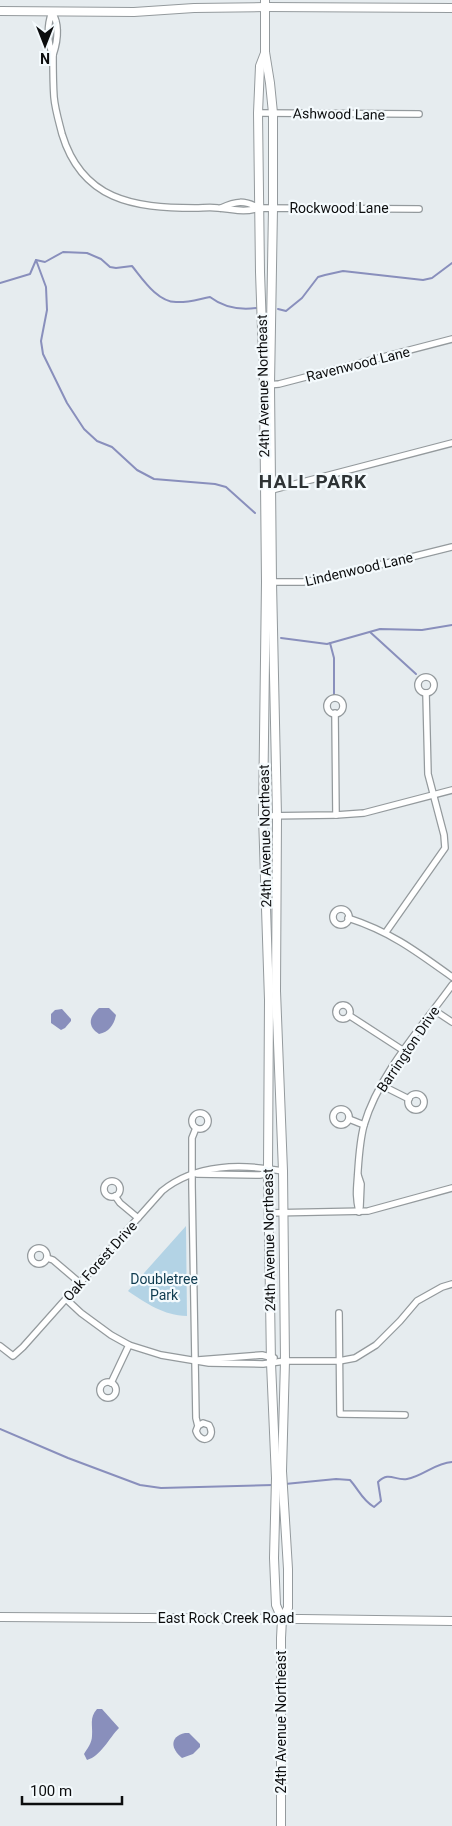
<svg xmlns="http://www.w3.org/2000/svg" width="452" height="1826" viewBox="0 0 452 1826" font-family="Roboto,sans-serif">
<style>
.green{fill:#b3d3e5}
.water{fill:#898fbc}
.lines{fill:none;stroke-linecap:round;stroke-linejoin:round}
.stream{stroke:#898fbc;stroke-width:2}
.street-casing{stroke:#949a9d;stroke-width:8}
.secondary-casing{stroke:#949a9d;stroke-width:10}
.street{stroke:#fff;stroke-width:5.5}
.secondary{stroke:#fff;stroke-width:8}
.labels{text-anchor:middle;stroke-width:4.5;stroke-linejoin:round;paint-order:stroke}
.street-label{font-size:14px;fill:#0c0d0e;stroke:#f4fafd}
.park-label{font-size:14px;fill:#0e3b4f;stroke:#f4fafd}
.district-label{font-size:19px;font-weight:bold;letter-spacing:1px;fill:#2e3335;stroke:#f4fafd}
</style>
<rect width="100%" height="100%" fill="#e6ecef"/>
<!-- green -->
<path class="green" d="M186,1226l1,90c-24,-1 -40,-12 -59,-25z"/>
<!-- water -->
<g class="water">
<path d="M99,1008h10l7,7c-2,10 -7,17 -17,19 -12,-8 -10,-17 0,-26z"/>
<polygon points="62,1009 71,1019 71,1021 65,1028 61,1030 51,1023 51,1014 55,1010"/>
<path d="M97,1709h5l17,19c-10,10 -18,28 -32,32l-3,-6c3,-5 8,-11 8,-18 1,-11 -3,-18 5,-27z"/>
<path d="M185,1733h4l11,11v3l-7,7 -11,4c-11,-9 -13,-21 3,-25z"/>
</g>
<g class="lines">
<!-- stream -->
<g class="stream">
<polyline points="36,260 46,287 47,310 41,341 43,354 67,403 84,429 97,441 112,447 137,470 154,479 215,484 226,487 255,513"/>
<path d="M0,283l30,-9 6,-14 9,2 18,-10 24,1 14,6 9,8 6,1 16,-2c10,12 25,36 44,36 11,1 23,-3 34,-5 13,10 30,13 46,11"/>
<polyline points="278,309 286,311 302,298 318,277 325,275 343,271 423,280 432,278 452,263"/>
<polyline points="370,632 416,674"/>
<polyline points="281,638 327,644 380,629 422,630 452,625"/>
<polyline points="330,643 334,658 334,698"/>
<polyline points="0,1429 68,1458 140,1485 161,1488 273,1485"/>
<path d="M285,1484l51,-5 14,1c9,10 12,20 24,27l7,-6 -3,-19c11,-11 17,-1 29,-3 16,-3 28,-16 45,-17"/>
</g>
<!-- street casing -->
<g class="street-casing">
<g id="street">
<path d="M52,12c8,13 6,28 1,43 -6,-13 -6,-30 -1,-43z"/>
<path d="M53,55c0,14 0,28 1,42 1,12 5,25 8,37 20,66 71,74 133,74 8,0 15,-1 23,0 16,1 24,5 41,0l160,1"/>
<polyline points="258,113 419,114"/>
<path d="M221,208c15,-7 23,-8 38,0"/>
<polyline points="267,385 279,384 452,339"/>
<polyline points="268,491 452,443"/>
<polyline points="268,582 303,582 323,579 452,547"/>
<circle cx="426" cy="685" r="8"/>
<circle cx="335" cy="706" r="8"/>
<polyline points="335,713 336,815"/>
<polyline points="263,816 336,815 364,813 452,790"/>
<circle cx="341" cy="917" r="8"/>
<path d="M348,918c43,14 68,33 104,59"/>
<polyline points="386,932 445,848 444,835 428,774 426,693"/>
<circle cx="343" cy="1012" r="7"/>
<polyline points="434,1010 452,1022"/>
<polyline points="350,1016 404,1051"/>
<polyline points="381,1085 409,1099"/>
<circle cx="416" cy="1102" r="8"/>
<circle cx="341" cy="1117" r="8"/>
<circle cx="200" cy="1121" r="8"/>
<polyline points="349,1119 364,1125"/>
<path d="M196,1128l-4,10v48l4,232 2,8 -2,5c5,15 21,7 13,-6l-6,-2 -5,3"/>
<polyline points="197,1174 260,1175 270,1173"/>
<polyline points="358,1175 361,1184 360,1207"/>
<circle cx="112" cy="1189" r="8"/>
<polyline points="115,1196 120,1203 138,1218"/>
<path d="M359,1212c-4,-18 -2,-24 -1,-42 1,-15 2,-30 6,-45 15,-51 57,-97 88,-140"/>
<polyline points="268,1213 368,1211 452,1188"/>
<circle cx="39" cy="1256" r="8"/>
<polyline points="47,1258 53,1260 80,1283"/>
<polyline points="66,1299 81,1313 111,1335 129,1345 161,1355 209,1363 263,1364 285,1361 339,1361 355,1358 376,1345 400,1321 417,1301 442,1287 452,1284"/>
<polyline points="339,1313 340,1414 405,1415"/>
<path d="M0,1346l13,10 10,-9 139,-156c34,-28 80,-27 121,-20"/>
<polyline points="198,1360 262,1355 274,1358"/>
<circle cx="108" cy="1390" r="8"/>
<polyline points="111,1383 129,1345"/>
</g>
</g>
<!-- secondary casing -->
<g class="secondary-casing">
<g id="secondary">
<polyline points="265,0 265,52 270,83 273,113 273,208 270,385 272,582 277,816 276,991 283,1171 285,1361 282,1471 288,1569 288,1608 282,1619 281,1638 281,1826"/>
<polyline points="0,11 134,12 194,8 265,7 452,8"/>
<polyline points="265,53 260,66 258,113 260,272 264,385 266,582 263,816 269,1000 268,1168 271,1363 276,1478 274,1558 276,1605 282,1619"/>
<polyline points="0,1617 301,1619 452,1621"/>
</g>
</g>
<!-- street -->
<use href="#street" class="street"/>
<!-- secondary -->
<use href="#secondary" class="secondary"/>
</g>
<g class="labels">
<!-- street labels -->
<g class="street-label">
<text transform="translate(339 114) rotate(1)" y="5">Ashwood Lane</text>
<text x="339" y="213">Rockwood Lane</text>
<text transform="translate(358 364) rotate(-14)" y="5">Ravenwood Lane</text>
<text transform="translate(263 386) rotate(-91)" y="5">24th Avenue Northeast</text>
<text transform="translate(359 569) rotate(-13)" y="5">Lindenwood Lane</text>
<text transform="translate(265 836) rotate(-91)" y="5">24th Avenue Northeast</text>
<text transform="translate(408 1049) rotate(-56)" y="5">Barrington Drive</text>
<text transform="translate(269 1240) rotate(-91)" y="5">24th Avenue Northeast</text>
<text transform="translate(100 1261) rotate(-48)" y="5">Oak Forest Drive</text>
<text x="226" y="1623">East Rock Creek Road</text>
<text transform="translate(281 1722) rotate(-90)" y="5">24th Avenue Northeast</text>
</g>
<!-- park labels -->
<g class="park-label">
<text x="164" y="1284">Doubletree<tspan x="164" dy="16">Park</tspan></text>
</g>
<!-- district labels -->
<g class="district-label">
<text x="313" y="488">HALL PARK</text>
</g>
</g>
<!-- north arrow -->
<g transform="translate(45 45) rotate(180)" stroke="#f4fafd" stroke-width="4" paint-order="stroke">
<path d="M0-4L9 19L0 12L-9 19Z" fill="#0c0d0e"/>
<text y="-8" font-size="14" font-weight="bold" text-anchor="middle" fill="#0c0d0e">N</text>
</g>
<!-- scale -->
<path d="M22 1796v8h100v-8" fill="none" stroke="#0c0d0e" stroke-width="2.5"/>
<text x="30" y="1796" font-size="15" fill="#0c0d0e" stroke="#f4fafd" stroke-width="4" paint-order="stroke">100 m</text>
</svg>
